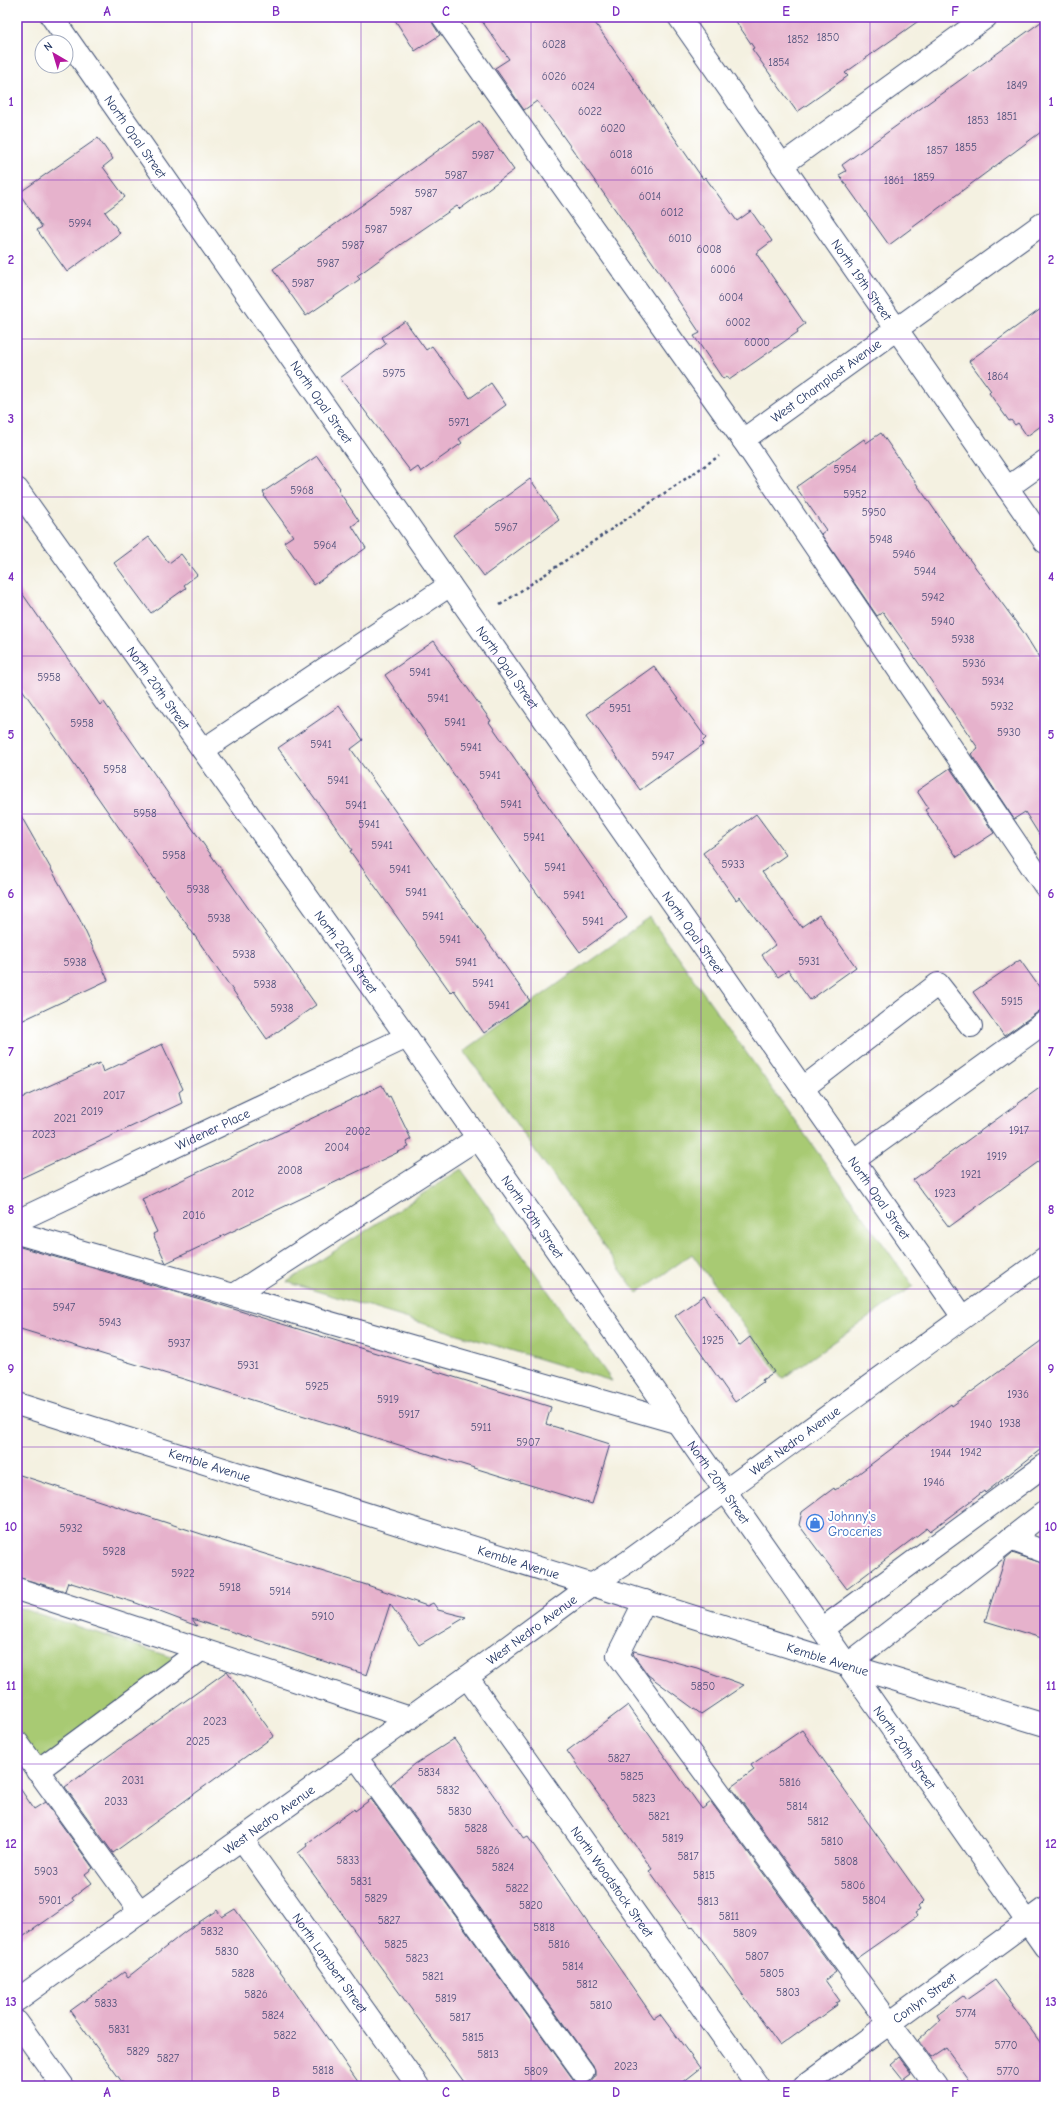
<svg xmlns="http://www.w3.org/2000/svg" width="1062" height="2103" viewBox="0 0 1062 2103" font-family="'Comic Neue',sans-serif">
<style>
.green{fill:#a8ca73;stroke:#627c68}
.building{fill:#e6b2cc}
.lines{fill:none;stroke-linecap:round;stroke-linejoin:round}
.minor-casing{stroke:#3c4c72;stroke-width:24}
.path{stroke:#3c4c72;stroke-width:2.5;stroke-dasharray:3 3;stroke-linecap:butt}
.minor{stroke:#fff;stroke-width:22}
.grid{fill:none;stroke:#7b2cbf;stroke-width:1;stroke-opacity:0.55}
.labels{text-anchor:middle;stroke-width:4;stroke-linejoin:round;paint-order:stroke}
.number-label{font-size:11px;fill:#4e507a}
.street-label{font-size:13px;fill:#1b2f5e;stroke:#fff}
.shop-label{font-size:13px;fill:#366cbe;stroke:#fff;text-anchor:start}
.neatline{fill:none;stroke:#7b2cbf;stroke-width:1.5}
.grid-label{font-size:13px;text-anchor:middle;font-weight:bold;fill:#7b2cbf}
</style>
<rect width="100%" height="100%" fill="#fff"/>
<filter id="ink" filterUnits="userSpaceOnUse"><feTurbulence type="fractalNoise" baseFrequency=".025" numOctaves="2"/><feDisplacementMap in="SourceGraphic" scale="8" xChannelSelector="R" yChannelSelector="G"/><feConvolveMatrix kernelMatrix="1 2 1 2 8 2 1 2 1" color-interpolation-filters="sRGB"/></filter>
<filter id="wash" filterUnits="userSpaceOnUse"><feTurbulence type="fractalNoise" baseFrequency=".012" numOctaves="4" result="noise"/><feDisplacementMap in="SourceGraphic" scale="16" xChannelSelector="R" yChannelSelector="G"/><feGaussianBlur stdDeviation="0.9" result="paint"/><feColorMatrix in="noise" values="0 0 0 0 0 0 0 0 0 0 0 0 0 0 0 0 0 1.4 0 .05"/><feComposite in="paint" operator="in"/></filter>
<g filter="url(#wash)">
<rect width="100%" height="100%" fill="#f4f1e1"/>
<!-- green -->
<g class="green">
<polygon points="650,918 913,1286 782,1379 692,1254 637,1293 464,1051"/>
<polygon points="461,1169 612,1381 287,1282"/>
<polygon points="17,1607 181,1660 41,1764 17,1729"/>
</g>
<g id="blocks">
<!-- building -->
<g class="building">
<polygon points="393,17 431,17 433,24 440,35 415,51"/>
<polygon points="479,17 591,17 703,179 705,177 737,221 751,211 772,241 756,253 805,324 797,330 798,332 729,380 727,376 723,379 694,336 700,333 658,270 553,122 537,101 524,110 495,68 509,59"/>
<polygon points="733,17 924,17 845,73 848,76 797,112 752,49 754,48"/>
<polygon points="1045,19 1045,129 889,245 839,175 846,171 842,165"/>
<polygon points="479,121 514,170 460,209 457,206 404,242 357,276 360,279 306,316 273,269"/>
<polygon points="98,138 113,159 103,167 125,197 105,212 120,233 67,272 37,230 42,227 19,193"/>
<polygon points="1045,306 1045,423 1027,436 1018,423 1015,425 1011,420 1009,421 989,393 991,391 969,361"/>
<polygon points="405,321 426,350 432,346 470,398 491,383 506,405 459,439 462,443 421,472 418,467 411,472 340,378 386,344 382,337"/>
<polygon points="881,433 964,552 1024,633 1045,667 1045,844 1025,812 1014,819 971,754 978,748 883,612 877,616 821,534 826,530 796,487 864,439 866,443"/>
<polygon points="317,456 340,488 338,490 359,521 352,526 366,548 314,585 284,542 293,536 264,496 265,495 263,492"/>
<polygon points="530,479 559,520 484,576 453,535"/>
<polygon points="149,537 169,563 181,554 197,575 184,585 186,588 151,613 114,563"/>
<polygon points="17,586 100,705 104,702 316,1005 267,1039 17,682"/>
<polygon points="434,641 491,721 489,722 627,918 580,952 520,870 385,675"/>
<polygon points="654,666 706,738 702,742 704,744 640,790 587,714"/>
<polygon points="339,706 363,740 351,749 530,1001 484,1033 454,990 451,993 350,851 352,850 325,812 278,748"/>
<polygon points="950,768 994,833 957,857 925,810 928,808 917,791"/>
<polygon points="17,809 80,920 108,980 17,1023"/>
<polygon points="756,814 786,855 762,872 801,927 819,915 856,967 810,1000 788,970 778,977 762,955 775,945 740,897 736,900 703,853"/>
<polygon points="1020,960 1045,995 1045,1007 1004,1036 973,992"/>
<polygon points="162,1044 183,1089 179,1092 182,1103 17,1180 17,1100 100,1063 103,1072"/>
<polygon points="1045,1084 1045,1157 949,1227 913,1180"/>
<polygon points="382,1085 388,1097 390,1096 411,1139 406,1142 409,1147 166,1263 153,1234 157,1232 142,1199"/>
<polygon points="17,1246 214,1303 551,1407 546,1424 610,1444 592,1504 17,1328"/>
<polygon points="704,1295 739,1346 750,1337 774,1372 762,1380 763,1382 735,1402 675,1316"/>
<polygon points="1045,1338 1045,1446 985,1493 984,1491 930,1531 927,1528 847,1589 799,1525 802,1512 834,1488 835,1490 854,1477 951,1404 952,1406"/>
<polygon points="17,1474 232,1544 370,1586 427,1606 433,1603 438,1610 466,1617 419,1645 390,1604 367,1675 192,1619 197,1626 136,1603 68,1582 65,1591 17,1577"/>
<polygon points="1012,1553 1045,1564 1045,1639 985,1621 1005,1559"/>
<polygon points="634,1651 697,1668 744,1685 701,1714 648,1675 633,1654"/>
<polygon points="227,1671 274,1736 113,1853 65,1787"/>
<polygon points="628,1705 702,1809 711,1802 836,1972 825,1980 840,2001 836,2003 837,2005 780,2046 693,1926 691,1928 675,1907 649,1871 652,1869 637,1848 567,1751"/>
<polygon points="802,1730 924,1901 918,1907 920,1910 915,1913 917,1916 857,1958 731,1787 754,1770 751,1765"/>
<polygon points="454,1739 524,1839 528,1837 654,2018 660,2014 700,2068 677,2086 467,2086 298,1853 307,1846 306,1844 354,1809 355,1811 371,1799 573,2079 578,2083 584,2084 591,2082 595,2077 595,2071 593,2065 391,1784 415,1764"/>
<polygon points="17,1784 34,1809 45,1802 93,1868 85,1874 92,1883 72,1898 74,1901 17,1941"/>
<polygon points="235,1909 288,1982 361,2086 125,2086 70,2011 124,1972 128,1977 186,1931 217,1910 222,1917"/>
<polygon points="995,1980 1045,2049 1045,2086 974,2086 946,2048 931,2058 918,2040 940,2020 937,2015 963,1996 966,2000"/>
<polygon points="899,2057 911,2073 903,2079 891,2064"/>
</g>
</g>
</g>
<g filter="url(#ink)">
<use href="#blocks" fill-opacity="0" stroke="#3c4c72" stroke-width="1"/>
<g class="lines">
<!-- minor casing -->
<g class="minor-casing">
<g id="minor">
<path id="s1" d="M52,17l911,1300"/>
<polyline points="443,17 743,440 1045,886"/>
<path id="s2" d="M679,17l366,525"/>
<polyline points="782,165 986,17"/>
<path id="s3" d="M743,440l302,-218"/>
<polyline points="1007,488 1045,461"/>
<path id="s4" d="M17,489l390,548 638,910"/>
<polyline points="203,750 450,585"/>
<polyline points="803,1088 938,984 971,1026"/>
<polyline points="854,1160 1045,1022"/>
<path id="s5" d="M17,1221l390,-184"/>
<polyline points="17,1233 679,1423"/>
<polyline points="234,1295 478,1138"/>
<path id="s6" d="M17,1404l830,261 198,60"/>
<polyline points="1010,1539 1045,1552"/>
<polyline points="17,1589 410,1718"/>
<polyline points="645,1601 618,1655 936,2086"/>
<polyline points="822,1629 1045,1465"/>
<polyline points="847,1665 1045,1512"/>
<path id="s7" d="M467,1677l291,409"/>
<polyline points="17,1742 140,1912"/>
<polyline points="356,1757 583,2072"/>
<polyline points="37,1771 202,1649"/>
<path id="s8" d="M242,1839l176,247"/>
<path id="s9" d="M17,2000l450,-323 126,-93 36,-23 416,-303"/>
<polyline points="17,2022 63,2086"/>
<path id="s10" d="M804,2086l241,-177"/>
</g>
</g>
<!-- path -->
<polyline class="path" points="500,605 719,456"/>
<!-- minor -->
<use href="#minor" class="minor"/>
</g>
</g>
<!-- grid -->
<path class="grid" d="M192,17v2069M361,17v2069M531,17v2069M701,17v2069M870,17v2069M17,180h1028M17,339h1028M17,497h1028M17,656h1028M17,814h1028M17,972h1028M17,1131h1028M17,1289h1028M17,1447h1028M17,1606h1028M17,1764h1028M17,1923h1028"/>
<!-- icons -->
<defs>
<g id="shop-ring" transform="scale(0.9)"><circle r="9.5" fill="#fff" stroke="#3f7fe0" stroke-width="1.5"/><path d="M-5-2.5h2.3a2.7 3.5 0 0 1 5.4 0H5L5.5 6h-11ZM-1.5-2.5h3a1.5 2.3 0 0 0-3 0Z" fill="#3f7fe0"/></g>
</defs>
<g fill-rule="evenodd">
<use href="#shop-ring" x="815" y="1523"/>
</g>
<g class="labels">
<!-- number labels -->
<g class="number-label">
<text x="828" y="41">1850</text>
<text x="798" y="43">1852</text>
<text x="554" y="48">6028</text>
<text x="779" y="66">1854</text>
<text x="554" y="80">6026</text>
<text x="1017" y="89">1849</text>
<text x="583" y="90">6024</text>
<text x="590" y="115">6022</text>
<text x="1007" y="120">1851</text>
<text x="978" y="124">1853</text>
<text x="613" y="132">6020</text>
<text x="966" y="151">1855</text>
<text x="937" y="154">1857</text>
<text x="621" y="158">6018</text>
<text x="483" y="159">5987</text>
<text x="642" y="174">6016</text>
<text x="456" y="179">5987</text>
<text x="924" y="181">1859</text>
<text x="894" y="184">1861</text>
<text x="426" y="197">5987</text>
<text x="650" y="200">6014</text>
<text x="401" y="215">5987</text>
<text x="672" y="216">6012</text>
<text x="80" y="227">5994</text>
<text x="376" y="233">5987</text>
<text x="680" y="242">6010</text>
<text x="353" y="249">5987</text>
<text x="709" y="253">6008</text>
<text x="328" y="267">5987</text>
<text x="723" y="273">6006</text>
<text x="303" y="287">5987</text>
<text x="731" y="301">6004</text>
<text x="738" y="326">6002</text>
<text x="757" y="346">6000</text>
<text x="394" y="377">5975</text>
<text x="998" y="380">1864</text>
<text x="459" y="426">5971</text>
<text x="845" y="473">5954</text>
<text x="302" y="494">5968</text>
<text x="855" y="498">5952</text>
<text x="874" y="516">5950</text>
<text x="506" y="531">5967</text>
<text x="881" y="543">5948</text>
<text x="325" y="549">5964</text>
<text x="904" y="558">5946</text>
<text x="925" y="575">5944</text>
<text x="933" y="601">5942</text>
<text x="943" y="625">5940</text>
<text x="963" y="643">5938</text>
<text x="974" y="667">5936</text>
<text x="420" y="676">5941</text>
<text x="49" y="681">5958</text>
<text x="993" y="685">5934</text>
<text x="438" y="702">5941</text>
<text x="1002" y="710">5932</text>
<text x="620" y="712">5951</text>
<text x="455" y="726">5941</text>
<text x="82" y="727">5958</text>
<text x="1009" y="736">5930</text>
<text x="321" y="748">5941</text>
<text x="471" y="751">5941</text>
<text x="663" y="760">5947</text>
<text x="115" y="773">5958</text>
<text x="490" y="779">5941</text>
<text x="338" y="784">5941</text>
<text x="511" y="808">5941</text>
<text x="356" y="809">5941</text>
<text x="145" y="817">5958</text>
<text x="369" y="828">5941</text>
<text x="534" y="841">5941</text>
<text x="382" y="849">5941</text>
<text x="174" y="859">5958</text>
<text x="733" y="868">5933</text>
<text x="555" y="871">5941</text>
<text x="400" y="873">5941</text>
<text x="198" y="893">5938</text>
<text x="416" y="896">5941</text>
<text x="574" y="899">5941</text>
<text x="433" y="920">5941</text>
<text x="219" y="922">5938</text>
<text x="593" y="925">5941</text>
<text x="450" y="943">5941</text>
<text x="244" y="958">5938</text>
<text x="809" y="965">5931</text>
<text x="75" y="966">5938</text>
<text x="466" y="966">5941</text>
<text x="483" y="987">5941</text>
<text x="265" y="988">5938</text>
<text x="1012" y="1005">5915</text>
<text x="499" y="1009">5941</text>
<text x="282" y="1012">5938</text>
<text x="114" y="1099">2017</text>
<text x="92" y="1115">2019</text>
<text x="65" y="1122">2021</text>
<text x="1019" y="1134">1917</text>
<text x="358" y="1135">2002</text>
<text x="44" y="1138">2023</text>
<text x="337" y="1151">2004</text>
<text x="997" y="1160">1919</text>
<text x="290" y="1174">2008</text>
<text x="971" y="1178">1921</text>
<text x="243" y="1197">2012</text>
<text x="945" y="1197">1923</text>
<text x="194" y="1219">2016</text>
<text x="64" y="1311">5947</text>
<text x="110" y="1326">5943</text>
<text x="713" y="1344">1925</text>
<text x="179" y="1347">5937</text>
<text x="248" y="1369">5931</text>
<text x="317" y="1390">5925</text>
<text x="1018" y="1398">1936</text>
<text x="388" y="1403">5919</text>
<text x="409" y="1418">5917</text>
<text x="1010" y="1427">1938</text>
<text x="981" y="1428">1940</text>
<text x="481" y="1431">5911</text>
<text x="528" y="1446">5907</text>
<text x="971" y="1456">1942</text>
<text x="941" y="1457">1944</text>
<text x="934" y="1486">1946</text>
<text x="71" y="1532">5932</text>
<text x="114" y="1555">5928</text>
<text x="183" y="1577">5922</text>
<text x="230" y="1591">5918</text>
<text x="280" y="1595">5914</text>
<text x="323" y="1620">5910</text>
<text x="703" y="1690">5850</text>
<text x="215" y="1725">2023</text>
<text x="198" y="1745">2025</text>
<text x="619" y="1762">5827</text>
<text x="429" y="1776">5834</text>
<text x="632" y="1780">5825</text>
<text x="133" y="1784">2031</text>
<text x="790" y="1786">5816</text>
<text x="448" y="1794">5832</text>
<text x="644" y="1802">5823</text>
<text x="116" y="1805">2033</text>
<text x="797" y="1810">5814</text>
<text x="460" y="1815">5830</text>
<text x="659" y="1820">5821</text>
<text x="818" y="1825">5812</text>
<text x="476" y="1832">5828</text>
<text x="673" y="1842">5819</text>
<text x="832" y="1845">5810</text>
<text x="488" y="1854">5826</text>
<text x="688" y="1860">5817</text>
<text x="348" y="1864">5833</text>
<text x="846" y="1865">5808</text>
<text x="503" y="1871">5824</text>
<text x="46" y="1875">5903</text>
<text x="704" y="1879">5815</text>
<text x="361" y="1885">5831</text>
<text x="853" y="1889">5806</text>
<text x="517" y="1892">5822</text>
<text x="376" y="1902">5829</text>
<text x="50" y="1904">5901</text>
<text x="874" y="1904">5804</text>
<text x="708" y="1905">5813</text>
<text x="531" y="1909">5820</text>
<text x="729" y="1920">5811</text>
<text x="389" y="1924">5827</text>
<text x="544" y="1931">5818</text>
<text x="212" y="1935">5832</text>
<text x="745" y="1937">5809</text>
<text x="396" y="1948">5825</text>
<text x="559" y="1948">5816</text>
<text x="227" y="1955">5830</text>
<text x="757" y="1960">5807</text>
<text x="417" y="1962">5823</text>
<text x="573" y="1970">5814</text>
<text x="243" y="1977">5828</text>
<text x="772" y="1977">5805</text>
<text x="433" y="1980">5821</text>
<text x="587" y="1988">5812</text>
<text x="788" y="1996">5803</text>
<text x="256" y="1998">5826</text>
<text x="446" y="2002">5819</text>
<text x="106" y="2007">5833</text>
<text x="601" y="2009">5810</text>
<text x="966" y="2017">5774</text>
<text x="273" y="2019">5824</text>
<text x="460" y="2021">5817</text>
<text x="119" y="2033">5831</text>
<text x="285" y="2039">5822</text>
<text x="473" y="2041">5815</text>
<text x="1006" y="2049">5770</text>
<text x="138" y="2055">5829</text>
<text x="488" y="2058">5813</text>
<text x="168" y="2062">5827</text>
<text x="626" y="2070">2023</text>
<text x="323" y="2074">5818</text>
<text x="536" y="2075">5809</text>
<text x="1008" y="2075">5770</text>
</g>
<!-- street labels -->
<g class="street-label">
<text dy="5" stroke="none"><textPath href="#s1" startOffset="146">North Opal Street</textPath></text>
<text dy="5" stroke="none"><textPath href="#s2" startOffset="320">North 19th Street</textPath></text>
<text dy="5" stroke="none"><textPath href="#s3" startOffset="102">West Champlost Avenue</textPath></text>
<text dy="5" stroke="none"><textPath href="#s1" startOffset="470">North Opal Street</textPath></text>
<text dy="5" stroke="none"><textPath href="#s1" startOffset="794">North Opal Street</textPath></text>
<text dy="5" stroke="none"><textPath href="#s4" startOffset="244">North 20th Street</textPath></text>
<text dy="5" stroke="none"><textPath href="#s1" startOffset="1118">North Opal Street</textPath></text>
<text dy="5" stroke="none"><textPath href="#s4" startOffset="568">North 20th Street</textPath></text>
<text dy="5" stroke="none"><textPath href="#s5" startOffset="216">Widener Place</textPath></text>
<text dy="5" stroke="none"><textPath href="#s1" startOffset="1442">North Opal Street</textPath></text>
<text dy="5" stroke="none"><textPath href="#s4" startOffset="892">North 20th Street</textPath></text>
<text dy="5" stroke="none"><textPath href="#s9" startOffset="958">West Nedro Avenue</textPath></text>
<text dy="5" stroke="none"><textPath href="#s6" startOffset="202">Kemble Avenue</textPath></text>
<text dy="5" stroke="none"><textPath href="#s4" startOffset="1216">North 20th Street</textPath></text>
<text dy="5" stroke="none"><textPath href="#s6" startOffset="526">Kemble Avenue</textPath></text>
<text dy="5" stroke="none"><textPath href="#s9" startOffset="634">West Nedro Avenue</textPath></text>
<text dy="5" stroke="none"><textPath href="#s6" startOffset="850">Kemble Avenue</textPath></text>
<text dy="5" stroke="none"><textPath href="#s4" startOffset="1540">North 20th Street</textPath></text>
<text dy="5" stroke="none"><textPath href="#s9" startOffset="310">West Nedro Avenue</textPath></text>
<text dy="5" stroke="none"><textPath href="#s7" startOffset="251">North Woodstock Street</textPath></text>
<text dy="5" stroke="none"><textPath href="#s8" startOffset="152">North Lambert Street</textPath></text>
<text dy="5" stroke="none"><textPath href="#s10" startOffset="149">Conlyn Street</textPath></text>
</g>
<!-- shop labels -->
<g class="shop-label">
<text x="828" y="1521">Johnny's<tspan x="828" dy="15">Groceries</tspan></text>
</g>
</g>
<!-- margin -->
<rect width="1062" height="2103" fill="none" stroke="#fff" stroke-width="44"/>
<!-- north arrow -->
<g transform="translate(54 54) rotate(322)"><circle r="19" fill="#ffffff" stroke="#a4acbf"/>
<path d="M0-3L7 15L0 10L-7 15Z" fill="#b5179e"/>
<text y="-6" font-size="11" font-weight="bold" text-anchor="middle" fill="#1b2f5e">N</text>
</g>
<rect x="22" y="22" width="1018" height="2059" class="neatline"/>
<g class="grid-label">
<text x="107" y="16">A</text>
<text x="276" y="16">B</text>
<text x="446" y="16">C</text>
<text x="616" y="16">D</text>
<text x="786" y="16">E</text>
<text x="955" y="16">F</text>
<text x="11" y="106">1</text>
<text x="1051" y="106">1</text>
<text x="11" y="264">2</text>
<text x="1051" y="264">2</text>
<text x="11" y="423">3</text>
<text x="1051" y="423">3</text>
<text x="11" y="581">4</text>
<text x="1051" y="581">4</text>
<text x="11" y="739">5</text>
<text x="1051" y="739">5</text>
<text x="11" y="898">6</text>
<text x="1051" y="898">6</text>
<text x="11" y="1056">7</text>
<text x="1051" y="1056">7</text>
<text x="11" y="1214">8</text>
<text x="1051" y="1214">8</text>
<text x="11" y="1373">9</text>
<text x="1051" y="1373">9</text>
<text x="11" y="1531">10</text>
<text x="1051" y="1531">10</text>
<text x="11" y="1690">11</text>
<text x="1051" y="1690">11</text>
<text x="11" y="1848">12</text>
<text x="1051" y="1848">12</text>
<text x="11" y="2006">13</text>
<text x="1051" y="2006">13</text>
<text x="107" y="2097">A</text>
<text x="276" y="2097">B</text>
<text x="446" y="2097">C</text>
<text x="616" y="2097">D</text>
<text x="786" y="2097">E</text>
<text x="955" y="2097">F</text>
</g>
</svg>
